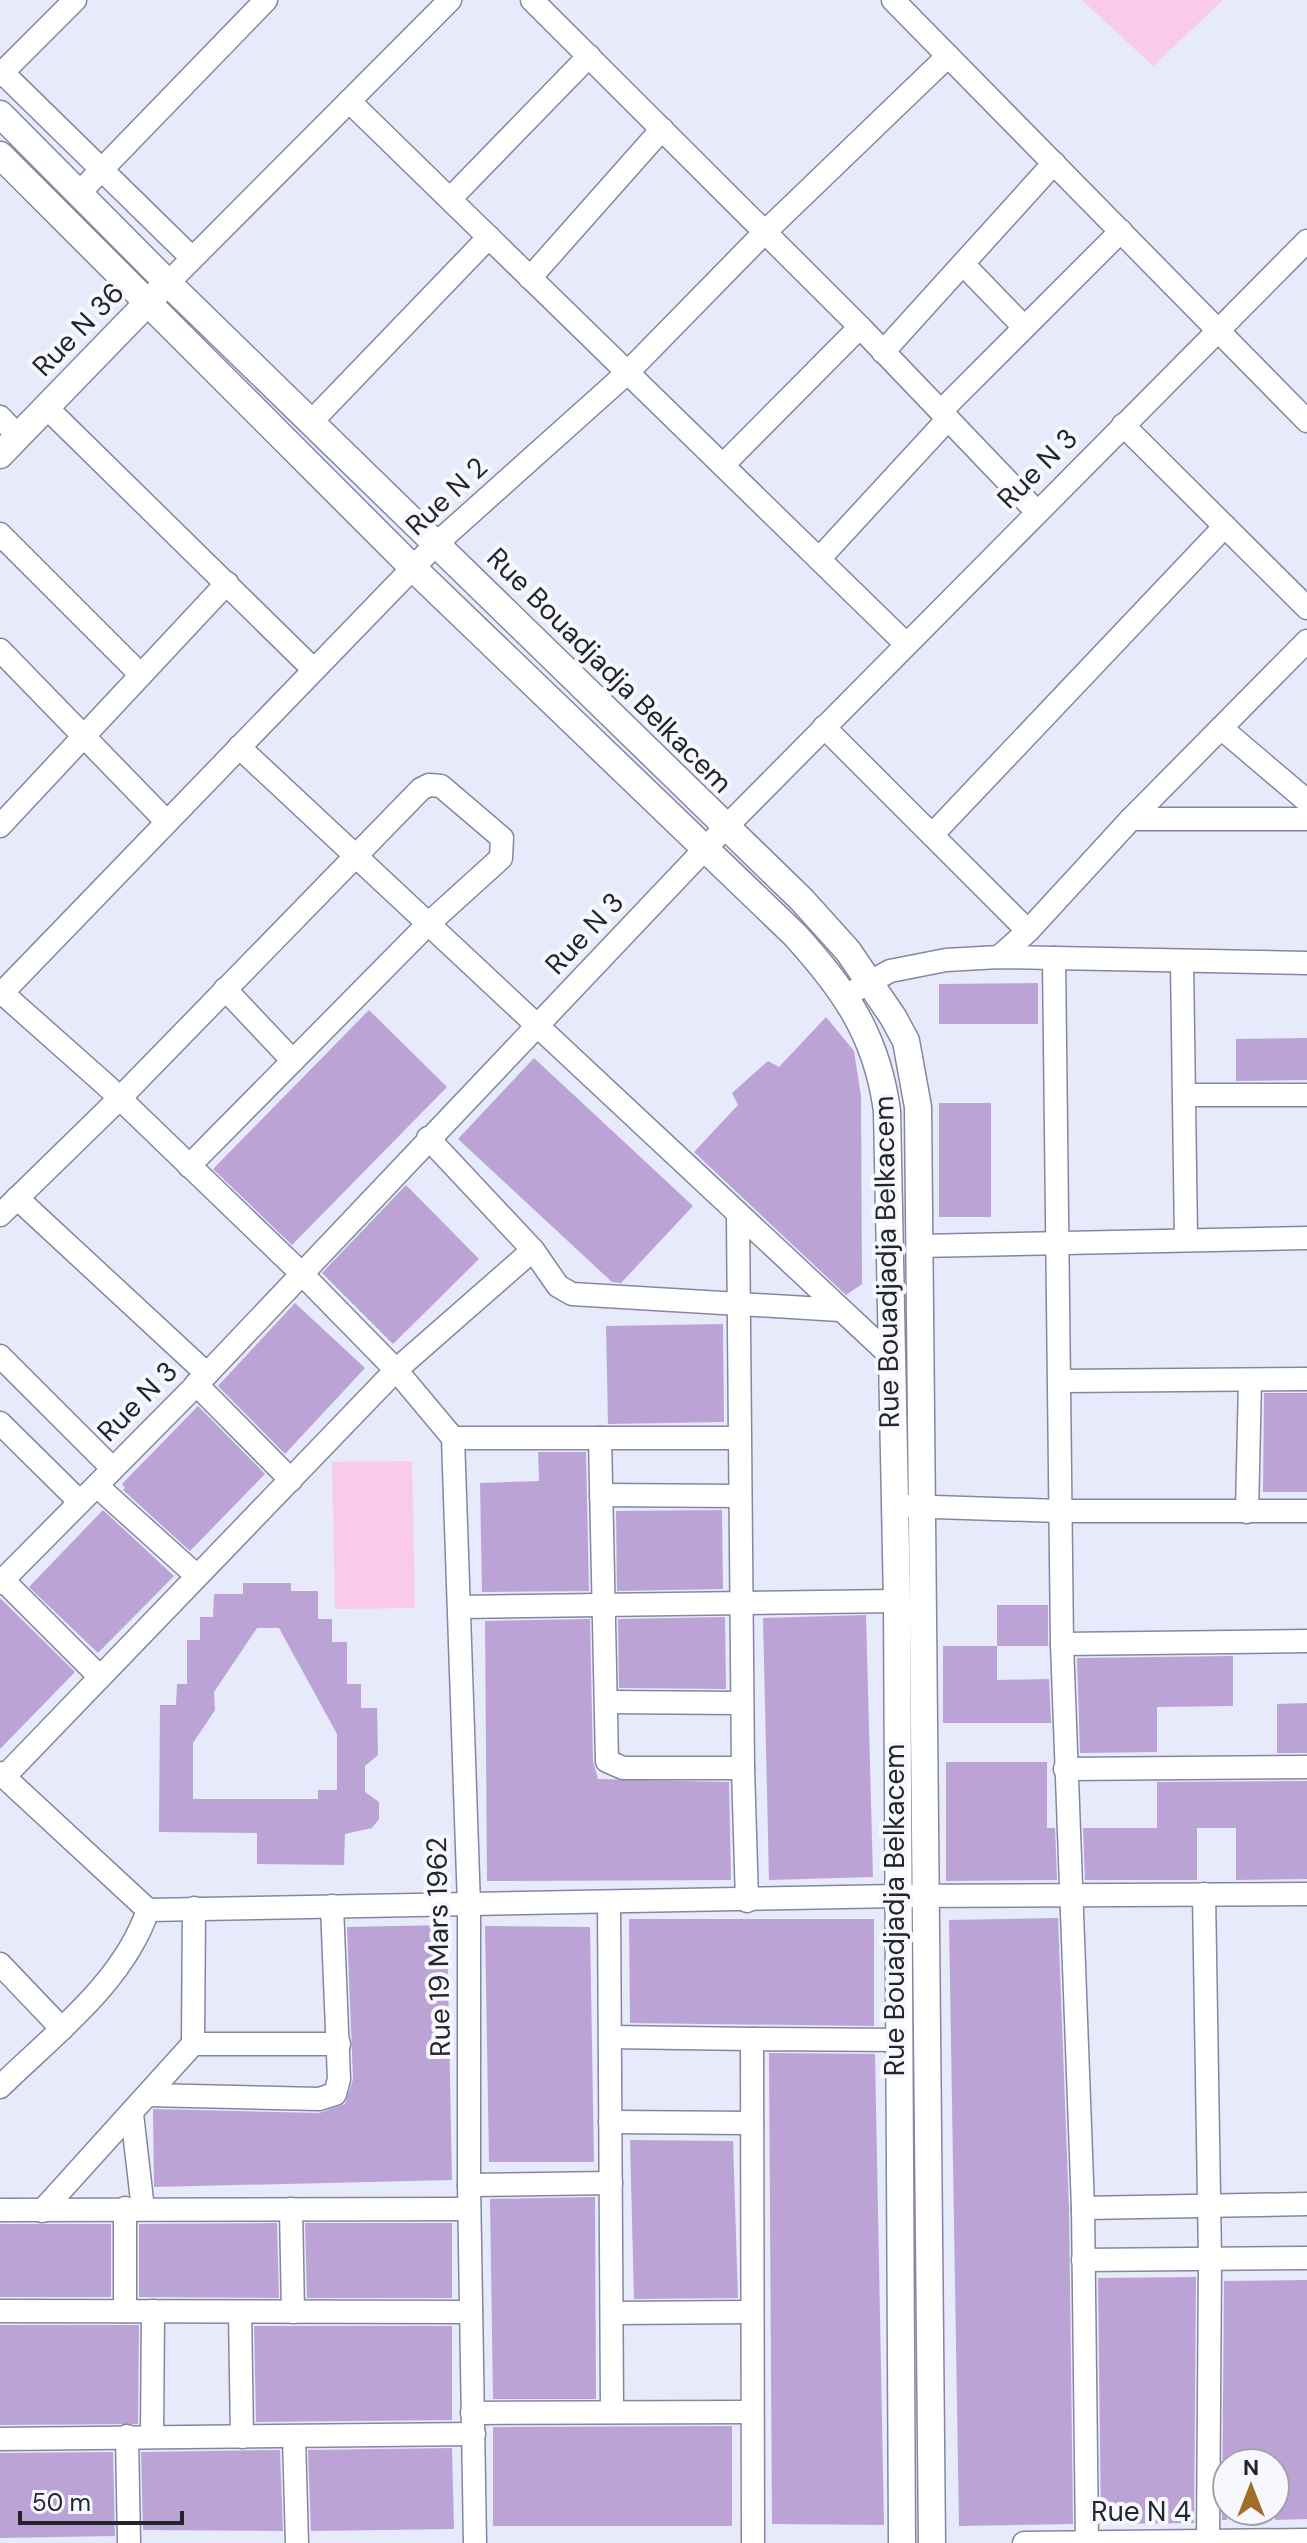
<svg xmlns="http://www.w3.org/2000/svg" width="1307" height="2543" viewBox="0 0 1307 2543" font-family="'DM Sans',sans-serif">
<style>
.green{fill:#facaec}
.building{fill:#bca3d6;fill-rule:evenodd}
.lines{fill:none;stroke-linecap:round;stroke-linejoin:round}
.minor-casing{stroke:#8388a0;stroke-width:25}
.tertiary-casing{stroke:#8388a0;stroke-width:29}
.minor{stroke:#fff;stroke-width:22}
.tertiary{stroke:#fff;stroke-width:26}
.labels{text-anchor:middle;stroke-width:8;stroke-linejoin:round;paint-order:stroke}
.street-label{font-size:28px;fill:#22242e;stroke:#f7f8fd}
</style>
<rect width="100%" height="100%" fill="#e6eafa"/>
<!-- green -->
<g class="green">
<polygon points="1082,0 1223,0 1153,66"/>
<polygon points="412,1461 415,1608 335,1609 332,1462"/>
</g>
<!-- building -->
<g class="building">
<polygon points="1038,983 1038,1024 939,1024 939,984"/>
<polygon points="369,1010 447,1087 292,1245 213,1169"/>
<polygon points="826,1017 854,1051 861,1096 862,1284 846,1295 694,1152 738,1105 732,1093 768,1061 779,1067"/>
<polygon points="1307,1038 1307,1080 1236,1081 1236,1039"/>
<polygon points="534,1058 693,1206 621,1283 612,1282 458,1139"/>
<rect x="939" y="1103" width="52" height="114"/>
<polygon points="406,1185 479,1259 393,1344 322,1273"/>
<polygon points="295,1303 365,1368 285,1454 218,1386"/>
<polygon points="723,1324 724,1422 608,1424 606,1326"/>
<polygon points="1264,1393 1307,1393 1307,1492 1263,1492"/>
<polygon points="198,1406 265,1474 190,1551 123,1490 125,1488 122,1484"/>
<polygon points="538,1452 586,1452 589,1591 482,1592 480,1483 539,1481"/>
<polygon points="103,1510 174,1576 98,1653 29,1587"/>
<polygon points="722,1510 723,1589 617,1591 616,1511"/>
<path d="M243,1583h48v8h27v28h14v23h15v42h14v24h16l1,47 -13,11v26l14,10v17l-7,9 -27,6 -1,31 -87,-1v-31l-98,-1 1,-127h16l1,-21h10v-44h13v-23h13l1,-23h29zM257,1628h22l58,106v56h-19v9h-125v-56l22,-33 -1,-18z"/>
<polygon points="0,1598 75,1672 0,1749"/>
<rect x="997" y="1605" width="51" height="41"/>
<polygon points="866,1615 873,1877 769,1880 763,1618"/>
<polygon points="725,1617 726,1689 619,1688 618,1619"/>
<polygon points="590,1619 593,1761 598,1779 729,1782 731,1880 487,1881 485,1621"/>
<polygon points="943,1646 997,1646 997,1680 1049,1679 1051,1723 943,1723"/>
<polygon points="1233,1656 1233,1706 1157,1707 1157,1752 1080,1753 1077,1658"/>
<polygon points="1307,1703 1307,1753 1277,1753 1277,1704"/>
<polygon points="946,1762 1047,1762 1047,1828 1055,1828 1057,1880 946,1881"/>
<polygon points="1307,1781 1307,1879 1236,1880 1236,1828 1197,1828 1197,1880 1085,1880 1083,1828 1157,1828 1157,1782"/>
<polygon points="1058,1918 1069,2208 1073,2524 959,2526 949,1920"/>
<polygon points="629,1919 874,1919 874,2026 630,2023"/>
<polygon points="447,1925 452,2180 154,2187 153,2109 319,2113 345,2104 353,2079 347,1927"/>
<polygon points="485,1926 590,1927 594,2162 489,2162"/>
<polygon points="769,2053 875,2054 884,2525 772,2524"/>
<polygon points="630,2140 733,2141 738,2298 634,2299"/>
<polygon points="595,2197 596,2399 493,2399 490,2199"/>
<polygon points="277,2223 279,2298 139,2297 139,2224"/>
<polygon points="305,2223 452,2223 452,2298 307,2298"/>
<rect x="0" y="2224" width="111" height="73"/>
<polygon points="1196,2277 1194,2523 1101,2524 1098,2278"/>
<polygon points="1307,2280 1307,2519 1275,2520 1275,2463 1227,2463 1227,2520 1222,2520 1224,2281"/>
<polygon points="0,2325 139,2325 138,2424 0,2425"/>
<polygon points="254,2326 452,2326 452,2420 256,2422"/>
<polygon points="732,2426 732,2526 493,2526 493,2427"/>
<polygon points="452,2448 454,2529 311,2531 308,2450"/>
<polygon points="280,2450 283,2531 143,2530 141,2452"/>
<polygon points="113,2452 115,2536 0,2538 0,2453"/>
</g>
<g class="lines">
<!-- minor casing -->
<g class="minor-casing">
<g id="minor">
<polyline points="532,0 860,327 1036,511"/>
<polyline points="893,0 1307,421"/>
<polyline points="0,70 192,258"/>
<polyline points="0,75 75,0"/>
<polyline points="349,101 906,644"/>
<polyline points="80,192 266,0"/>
<polyline points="450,199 589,56"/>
<polyline points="963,264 1024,327"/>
<polyline points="530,278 662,129"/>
<polyline points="168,283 450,0"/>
<polyline points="883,352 1054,163"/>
<polyline points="46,407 314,670"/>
<polyline points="941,411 1121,231"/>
<polyline points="0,417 18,436"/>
<polyline points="312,421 489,237"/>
<polyline points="1123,425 1307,608"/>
<polyline points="723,465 860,327"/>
<polyline points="0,534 141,675"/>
<polyline points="819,559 948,419"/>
<polyline points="0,650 167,822"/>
<polyline points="824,727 932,835 1225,526"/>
<polyline points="1221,728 1307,801"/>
<polyline points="239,747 892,1357"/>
<polyline points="1131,819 1307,641"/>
<polyline points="0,826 227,583"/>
<polyline points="932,835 1028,931"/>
<polyline points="999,957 1028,931 1131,819 1307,819"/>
<polyline points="1054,958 1062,1644 1083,2208 1087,2542"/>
<polyline points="1182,962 1186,1239"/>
<polyline points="225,989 293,1061"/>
<polyline points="0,991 107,1086 301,1273 396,1370 453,1438 469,1906 469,2185 475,2543"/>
<polyline points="0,995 436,544 627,373 765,232 948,56"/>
<polyline points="845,996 890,971 946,960 999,957 1307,963"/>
<polyline points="1185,1095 1307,1095"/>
<polyline points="428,1138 533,1250 558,1286 572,1294 840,1310"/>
<polyline points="17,1198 207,1374"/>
<polyline points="0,1215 120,1098 421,789 429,785 441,786 502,838 501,858 427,925 189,1166"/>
<polyline points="738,1216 743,1768"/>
<polyline points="919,1246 1307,1238"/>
<polyline points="0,1356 112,1468"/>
<polyline points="1061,1381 1307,1379"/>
<polyline points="196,1384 291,1480"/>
<polyline points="0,1423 80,1502"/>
<polyline points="453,1438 738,1438"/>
<polyline points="600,1438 607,1761 623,1768 743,1768 747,1901"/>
<polyline points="97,1486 197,1576"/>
<polyline points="601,1495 739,1496"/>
<polyline points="904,1506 1059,1511 1307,1511"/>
<polyline points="1247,1512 1250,1380"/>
<polyline points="3,1580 100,1677"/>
<polyline points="0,1583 207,1374 720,833 1307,241"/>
<polyline points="460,1607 897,1601"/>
<polyline points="1062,1644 1307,1641"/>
<polyline points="606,1702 741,1703"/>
<polyline points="1065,1769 1307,1767"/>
<polyline points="0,1773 148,1910 897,1896 1307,1894"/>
<polyline points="4,1777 396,1370 533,1250"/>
<polyline points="1204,1894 1210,2259 1208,2543"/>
<polyline points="609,1903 612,2410"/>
<polyline points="0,1964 62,2029"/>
<polyline points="611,2037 752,2039"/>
<polyline points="193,2044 194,1908"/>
<path d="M0,2087c54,-53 123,-104 148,-177"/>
<polyline points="148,2095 319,2099 335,2094 339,2079 332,1906"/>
<polyline points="132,2114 143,2209"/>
<polyline points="610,2122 752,2123"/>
<polyline points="469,2185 611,2183"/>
<polyline points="125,2208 125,2311"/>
<polyline points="1083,2208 1307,2204"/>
<polyline points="291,2209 293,2312"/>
<polyline points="0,2210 469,2209"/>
<polyline points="42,2211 193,2044 339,2044"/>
<polyline points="1083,2260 1307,2258"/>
<polyline points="0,2311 471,2312"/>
<polyline points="240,2312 242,2437"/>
<polyline points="613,2313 751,2312"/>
<polyline points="472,2413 751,2412"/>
<polyline points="127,2436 129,2543"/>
<polyline points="152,2437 153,2311"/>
<polyline points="294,2438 297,2543"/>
<polyline points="0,2439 474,2434"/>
<polyline points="753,2543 752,2039 900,2040"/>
<polyline points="1024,2543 1307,2540"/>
</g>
</g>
<!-- tertiary casing -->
<g class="tertiary-casing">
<g id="tertiary">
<polyline points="0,114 168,283 802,900 848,951 893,1017 906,1041 918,1107 932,2543"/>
<path d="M0,155l413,413 382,367c50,55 82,101 92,176l10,490 5,942"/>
<polyline points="0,455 156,294"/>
</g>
</g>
<!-- minor -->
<use href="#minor" class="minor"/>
<!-- tertiary -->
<use href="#tertiary" class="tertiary"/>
</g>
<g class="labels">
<!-- street labels -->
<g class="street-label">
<text transform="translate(78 329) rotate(-46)" y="10">Rue N 36</text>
<text transform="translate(1037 468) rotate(-45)" y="10">Rue N 3</text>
<text transform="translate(446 496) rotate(-43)" y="10">Rue N 2</text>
<text transform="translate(610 670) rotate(45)" y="10">Rue Bouadjadja Belkacem</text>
<text transform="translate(584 933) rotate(-47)" y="10">Rue N 3</text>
<text transform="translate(886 1262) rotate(-91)" y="10">Rue Bouadjadja Belkacem</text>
<text transform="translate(137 1401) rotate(-45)" y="10">Rue N 3</text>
<text transform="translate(894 1910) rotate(-90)" y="10">Rue Bouadjadja Belkacem</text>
<text transform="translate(438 1947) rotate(-91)" y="10">Rue 19 Mars 1962</text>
<text x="1141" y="2521">Rue N 4</text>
</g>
</g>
<!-- north arrow -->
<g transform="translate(1251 2487)"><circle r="38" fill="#f7f8fd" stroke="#a2a3aa" stroke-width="2"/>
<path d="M0-6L14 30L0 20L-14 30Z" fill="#a26d26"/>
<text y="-12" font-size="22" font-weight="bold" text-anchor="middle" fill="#22242e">N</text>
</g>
<!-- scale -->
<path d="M20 2511v12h162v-12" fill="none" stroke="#22242e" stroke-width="4"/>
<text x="32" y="2511" font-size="24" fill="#22242e" stroke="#f7f8fd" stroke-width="6" paint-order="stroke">50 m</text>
</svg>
